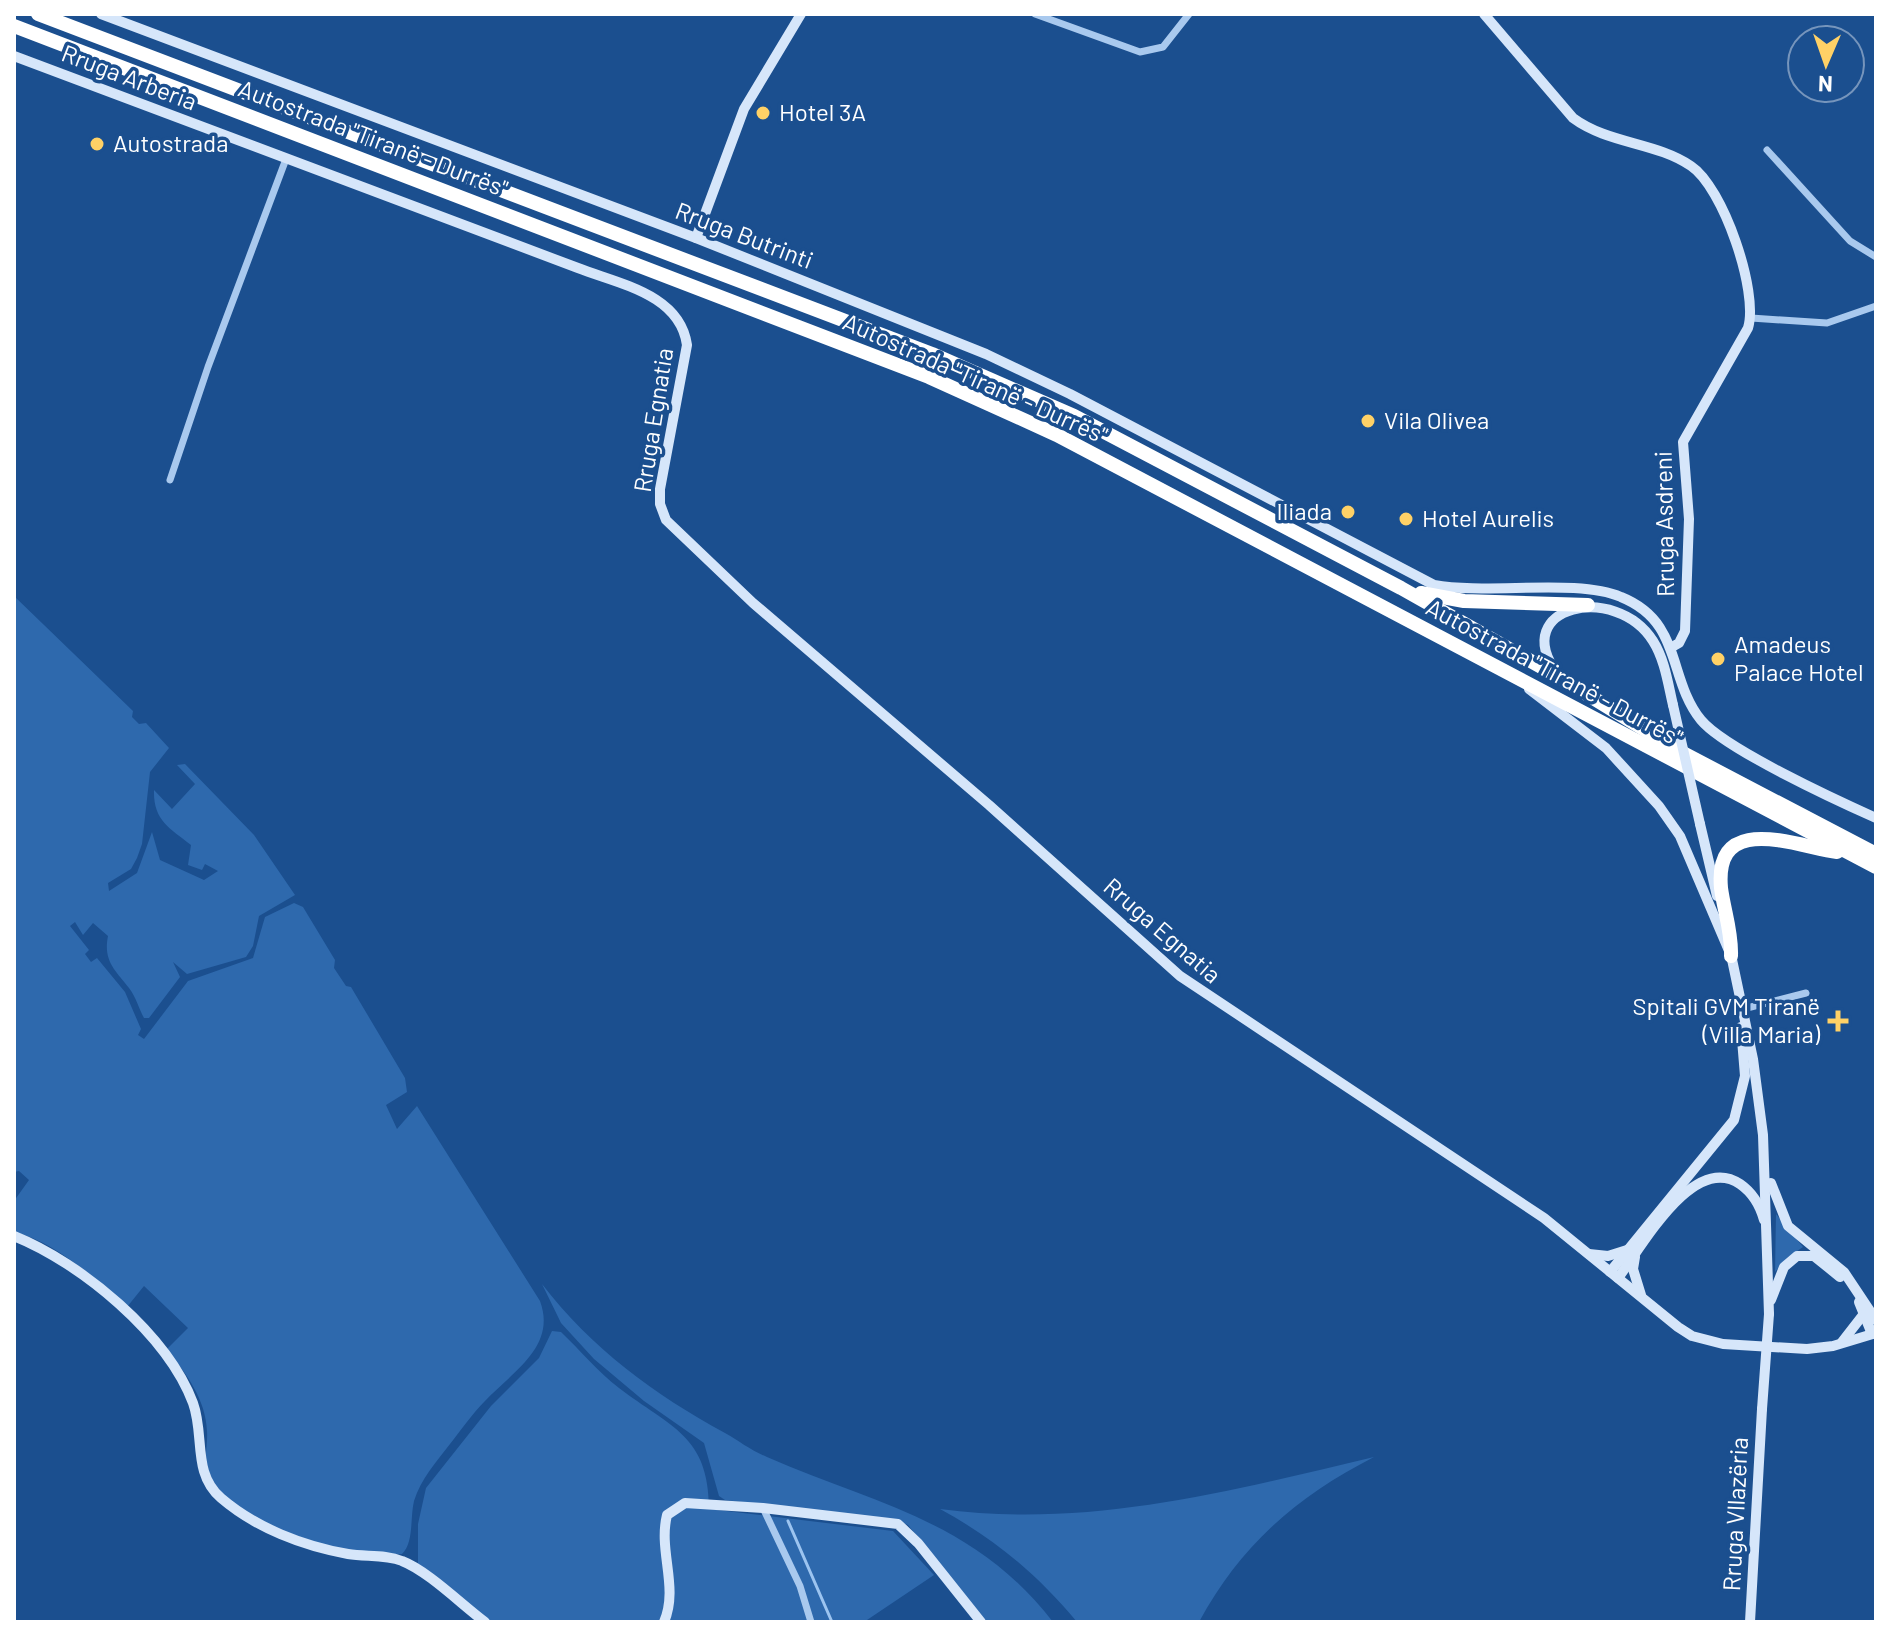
<svg xmlns="http://www.w3.org/2000/svg" width="1890" height="1636" viewBox="0 0 1890 1636" font-family="Barlow,sans-serif">
<style>
.green{fill:#2e69ad}
.lines{fill:none;stroke-linecap:round;stroke-linejoin:round}
.stream{stroke:#9cc4f0;stroke-width:3}
.street{stroke:#a9c9ee;stroke-width:7}
.secondary{stroke:#d6e6fa;stroke-width:10}
.highway{stroke:#fff;stroke-width:14}
.secondary-bridge{stroke:#d6e6fa;stroke-width:10}
.poi-dot{fill:#ffd166;stroke:#1b4f8f;stroke-width:3}
.labels{text-anchor:middle;stroke-width:7;stroke-linejoin:round;paint-order:stroke}
.street-label{font-size:24px;fill:#fff;stroke:#1b4f8f}
.poi-label{font-size:24px;fill:#fff;stroke:#1b4f8f;text-anchor:start}
</style>
<rect width="100%" height="100%" fill="#1b4f8f"/>
<!-- green -->
<g class="green">
<path d="M14,596l119,115 -1,6 7,7 7,-1 23,25 -19,24 -8,72 -5,14 -6,11 -23,14 1,8 28,-18 15,-41 8,28 44,20 14,-9 -13,-7 -3,6 -14,-5 3,-20c-22,-17 -38,-25 -37,-55l18,19 23,-25 -18,-19 8,-1 69,71 41,60 -36,21 -6,30 -7,11 -59,17 -14,-12 7,15 -31,41h-5c-5,-9 -8,-21 -15,-30 -14,-18 -26,-27 -21,-52l-15,-13 -10,12 -8,-13 -5,4 19,24 -4,4 6,8 6,-4 28,34 16,37 -3,6 6,4 44,-58 65,-23 12,-41 29,-14 9,4 32,53 -1,8 12,18 5,1 54,91 2,14 -21,13 11,24 20,-23 123,195c17,46 -28,71 -55,100 -13,13 -24,29 -35,43 -14,18 -29,35 -36,57 -4,16 0,42 -12,53 -48,7 -182,-32 -195,-86 -3,-11 1,-25 0,-37 -1,-31 -21,-59 -41,-81l22,-22 -44,-42 -17,21c-32,-28 -71,-65 -113,-75v-31l15,-21 -10,-9 -5,1z"/>
<polygon points="1776,1214 1803,1247 1787,1258 1775,1272"/>
<path d="M542,1284c49,64 113,111 183,149 14,8 27,18 42,24 110,48 207,63 286,165h-66l-79,-97 -9,-4 -174,-21 -6,-4 -15,-53 -60,-42 -50,-42 -33,-36z"/>
<path d="M552,1331l9,1c19,18 37,40 58,56 51,39 90,47 90,121l184,22 41,44 -70,47h-377l-69,-56v-42l8,-36 65,-82 48,-48z"/>
<path d="M1374,1457c-78,40 -133,88 -175,165h-122c-40,-48 -82,-83 -137,-113 149,20 290,-18 434,-52z"/>
</g>
<g class="lines">
<!-- stream -->
<polyline class="stream" points="788,1521 832,1622"/>
<!-- street -->
<g class="street">
<polyline points="1035,14 1140,52 1163,47 1189,14"/>
<polyline points="1767,150 1850,241 1876,257"/>
<polyline points="1751,318 1827,323 1876,306"/>
<polyline points="170,480 208,367 286,159"/>
<polyline points="1743,1009 1806,993"/>
<polyline points="763,1508 800,1586 811,1622"/>
</g>
<!-- secondary -->
<g class="secondary">
<path d="M101,14l595,224 290,116 84,40 364,191c53,10 143,-7 187,12 62,25 46,81 80,123 24,29 137,81 175,98"/>
<path d="M1484,14l89,104c35,26 83,24 118,48 32,21 68,126 57,162l-65,114 6,77 -4,112 -6,12 -7,4"/>
<path d="M14,56l564,212c41,16 102,26 109,77l-27,144v15l6,16 87,83 236,202 191,171 364,242 134,109 14,9 31,8 84,5 26,-3 43,-13"/>
<polyline points="696,238 744,109 801,14"/>
<path d="M1557,673c-49,-67 59,-91 96,-32 12,19 15,43 20,64"/>
<polyline points="1529,689 1606,748 1659,806 1680,836 1730,953"/>
<polyline points="1700,824 1717,896"/>
<polyline points="1730,950 1753,1059 1763,1135 1769,1314"/>
<polyline points="1771,1183 1788,1226 1844,1272 1876,1320"/>
<path d="M14,1236c67,27 153,98 179,167 12,33 -1,70 28,95 35,30 82,48 127,56 18,3 37,0 54,7 26,10 60,44 83,61"/>
<polyline points="1589,1254 1608,1256 1627,1250"/>
<polyline points="1635,1257 1633,1269 1641,1295"/>
<polyline points="1610,1272 1734,1120 1745,1076 1741,1027"/>
<path d="M1618,1278c24,-31 75,-126 122,-94 13,9 20,21 24,36"/>
<polyline points="1771,1300 1784,1267 1797,1256 1814,1256 1840,1277"/>
<polyline points="1859,1302 1872,1334"/>
<polyline points="1842,1342 1863,1315"/>
<path d="M664,1622c15,-35 -6,-71 3,-107l18,-12 78,5 135,16 20,19 63,79"/>
<polyline points="1750,1622 1762,1409"/>
</g>
<!-- highway -->
<g class="highway">
<polyline points="38,14 932,354 1074,416 1401,588 1559,677 1681,752 1876,854"/>
<polyline points="14,26 929,377 1057,435 1876,867"/>
<polyline points="1421,593 1464,601 1588,605"/>
<path d="M1731,956c1,-24 -7,-45 -10,-68 -7,-78 77,-41 116,-36"/>
</g>
<!-- secondary-bridge -->
<g class="secondary-bridge">
<polyline points="1673,705 1700,824"/>
<polyline points="1762,1409 1769,1314"/>
</g>
</g>
<!-- markers -->
<g class="poi-dot">
<circle cx="763" cy="113" r="8"/>
<circle cx="97" cy="144" r="8"/>
<circle cx="1368" cy="421" r="8"/>
<circle cx="1348" cy="512" r="8"/>
<circle cx="1406" cy="519" r="8"/>
<circle cx="1718" cy="659" r="8"/>
<path d="M1834 1009h8v8h8v8h-8v8h-8v-8h-8v-8h8z"/>
</g>
<g class="labels">
<!-- street labels -->
<g class="street-label">
<text transform="translate(129 78) rotate(21)" y="8">Rruga Arberia</text>
<text transform="translate(373 139) rotate(21)" y="8">Autostrada "Tiranë - Durrës"</text>
<text transform="translate(744 236) rotate(21)" y="8">Rruga Butrinti</text>
<text transform="translate(975 379) rotate(24)" y="8">Autostrada "Tiranë - Durrës"</text>
<text transform="translate(654 420) rotate(-81)" y="8">Rruga Egnatia</text>
<text transform="translate(1665 524) rotate(-91)" y="8">Rruga Asdreni</text>
<text transform="translate(1554 673) rotate(28)" y="8">Autostrada "Tiranë - Durrës"</text>
<text transform="translate(1162 931) rotate(41)" y="8">Rruga Egnatia</text>
<text transform="translate(1736 1514) rotate(-87)" y="8">Rruga Vllazëria</text>
</g>
<!-- poi labels -->
<g class="poi-label">
<text x="779" y="121">Hotel 3A</text>
<text x="113" y="152">Autostrada</text>
<text x="1384" y="429">Vila Olivea</text>
<text x="1332" y="520" text-anchor="end">Iliada</text>
<text x="1422" y="527">Hotel Aurelis</text>
<text x="1734" y="653">Amadeus<tspan x="1734" dy="28">Palace Hotel</tspan></text>
<text x="1820" y="1015" text-anchor="end">Spitali GVM Tiranë<tspan x="1820" dy="28">(Villa Maria)</tspan></text>
</g>
</g>
<!-- border -->
<rect width="1890" height="1636" fill="none" stroke="#ffffff" stroke-width="32"/>
<!-- north arrow -->
<g transform="translate(1826 64) rotate(182)"><circle r="38" fill="#1b4f8f" stroke="#7695bc" stroke-width="2"/>
<path d="M0-6L14 30L0 20L-14 30Z" fill="#ffd166"/>
<text y="-12" font-size="22" font-weight="bold" text-anchor="middle" fill="#ffffff">N</text>
</g>
</svg>
